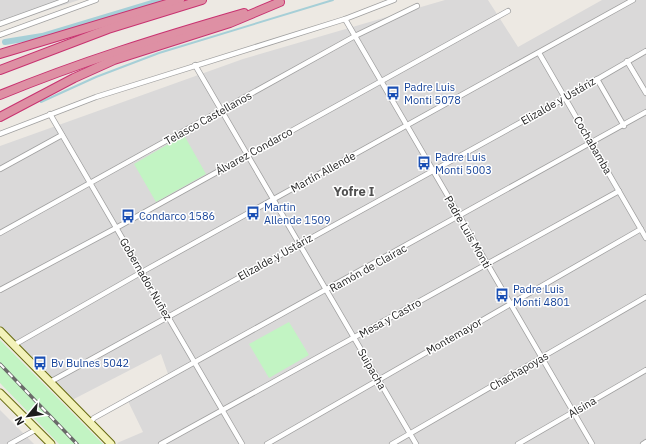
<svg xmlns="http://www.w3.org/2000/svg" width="646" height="444" viewBox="0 0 646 444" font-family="'IBM Plex Sans',sans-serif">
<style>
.residential{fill:#dad9d9}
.park{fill:#c2f4c3}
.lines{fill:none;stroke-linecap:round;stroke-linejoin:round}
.stream{stroke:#a6cfd7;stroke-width:2}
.canal{stroke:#a6cfd7;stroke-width:6}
.street-casing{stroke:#a0a0a0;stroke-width:6}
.secondary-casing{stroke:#65690e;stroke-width:9}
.highway-casing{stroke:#c83270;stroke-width:10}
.street{stroke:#fff;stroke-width:4.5}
.secondary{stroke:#f3f2ba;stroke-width:7}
.highway{stroke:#de90a4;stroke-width:8}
.rail-casing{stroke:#6a6a6a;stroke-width:3.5}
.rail{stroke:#fff;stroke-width:2;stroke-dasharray:6;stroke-linecap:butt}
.labels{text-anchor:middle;stroke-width:3;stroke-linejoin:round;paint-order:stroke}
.transit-label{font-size:11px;fill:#164399;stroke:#fff;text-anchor:start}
.street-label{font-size:11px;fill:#1c1c1c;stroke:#fff}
.quarter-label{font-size:13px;font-weight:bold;fill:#4f4f4f;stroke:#fff}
</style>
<rect width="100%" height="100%" fill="#ede9e3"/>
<!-- residential -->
<g class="residential">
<polygon points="0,0 79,0 0,26"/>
<polygon points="445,0 488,0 518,47 602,0 646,0 646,444 118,444 117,443 143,432 126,397 168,374 161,354 72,400 0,326 0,146 243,59"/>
<polygon points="0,410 34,444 0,444"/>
</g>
<!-- park -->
<g class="park">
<polygon points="184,135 206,174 156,202 134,164"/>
<polygon points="289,322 309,355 269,378 249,344"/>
<polygon points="0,340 103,444 59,444 0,383"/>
</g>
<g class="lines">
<!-- stream -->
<polyline class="stream" points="41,102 96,77 159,53 333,0"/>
<!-- canal -->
<polyline class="canal" points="5,42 42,36 162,0"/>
<!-- street casing -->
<g class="street-casing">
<g id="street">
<polyline points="345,19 592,444"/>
<polyline points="0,24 66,0"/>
<polyline points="0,35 96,0"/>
<polyline points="539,53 646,238"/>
<polyline points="627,61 646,93"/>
<polyline points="195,65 416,444"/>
<polyline points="597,79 624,126"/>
<polyline points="50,114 242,444"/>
<polyline points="0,134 96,97 345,19 394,0"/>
<polyline points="0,169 62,135"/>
<polyline points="0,233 355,36 417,6"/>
<polyline points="0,290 116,228 508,11"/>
<polyline points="14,345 142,272 633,0"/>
<polyline points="50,382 565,98 646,51"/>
<polyline points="90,423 94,418 646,112"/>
<polyline points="10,444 37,429"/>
<polyline points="161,444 619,191"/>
<polyline points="267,444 641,229"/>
<polyline points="392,444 646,297"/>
<polyline points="518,444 646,370"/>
<polyline points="643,444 646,442"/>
</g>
</g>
<!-- secondary casing -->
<g class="secondary-casing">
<g id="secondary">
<polyline points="0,331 111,444"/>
<polyline points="0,393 51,444"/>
</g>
</g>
<!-- highway casing -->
<g class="highway-casing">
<g id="highway">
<polyline points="0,54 180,0"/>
<polyline points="0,70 108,29 202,0"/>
<path d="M0,95c80,-33 161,-58 244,-82"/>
<polyline points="0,117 74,78 114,60 230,23 280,2"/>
</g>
</g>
<!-- street -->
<use href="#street" class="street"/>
<!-- secondary -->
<use href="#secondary" class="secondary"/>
<!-- highway -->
<use href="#highway" class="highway"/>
<!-- rail casing -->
<g class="rail-casing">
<polyline id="rail" points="0,364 77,444"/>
</g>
<!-- rail -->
<use href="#rail" class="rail"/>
</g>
<!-- icons -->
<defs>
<g id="bus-bare" transform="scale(1.08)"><path d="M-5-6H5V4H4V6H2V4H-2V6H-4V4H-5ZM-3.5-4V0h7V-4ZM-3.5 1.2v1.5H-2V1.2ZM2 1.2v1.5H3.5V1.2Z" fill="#1a4fb4" stroke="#fff" stroke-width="2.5" paint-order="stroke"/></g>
</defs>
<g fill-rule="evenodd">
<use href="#bus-bare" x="393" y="93"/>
<use href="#bus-bare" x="424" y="163"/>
<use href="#bus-bare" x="253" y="213"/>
<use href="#bus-bare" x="128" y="216"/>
<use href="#bus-bare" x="502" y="295"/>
<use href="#bus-bare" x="40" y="363"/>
</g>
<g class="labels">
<!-- transit labels -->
<g class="transit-label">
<text x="404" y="91">Padre Luis<tspan x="404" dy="13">Monti 5078</tspan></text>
<text x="435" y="161">Padre Luis<tspan x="435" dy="13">Monti 5003</tspan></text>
<text x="264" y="211">Martin<tspan x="264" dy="13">Allende 1509</tspan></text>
<text x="139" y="220">Condarco 1586</text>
<text x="513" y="293">Padre Luis<tspan x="513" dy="13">Monti 4801</tspan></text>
<text x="51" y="367">Bv Bulnes 5042</text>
</g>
<!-- street labels -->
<g class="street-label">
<text transform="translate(558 101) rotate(-30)" y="4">Elizalde y Ustáriz</text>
<text transform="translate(208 118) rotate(-29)" y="4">Telasco Castellanos</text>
<text transform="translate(593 145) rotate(60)" y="4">Cochabamba</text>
<text transform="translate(254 151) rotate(-29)" y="4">Álvarez Condarco</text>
<text transform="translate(323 172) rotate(-29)" y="4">Martín Allende</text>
<text transform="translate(468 232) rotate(60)" y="4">Padre Luis Monti</text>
<text transform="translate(275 257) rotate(-29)" y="4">Elizalde y Ustáriz</text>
<text transform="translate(368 268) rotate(-29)" y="4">Ramón de Clairac</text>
<text transform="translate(146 279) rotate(60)" y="4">Gobernador Nuñez</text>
<text transform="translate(390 318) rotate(-29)" y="4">Mesa y Castro</text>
<text transform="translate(454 336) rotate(-30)" y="4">Montemayor</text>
<text transform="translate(372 369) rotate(60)" y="4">Suipacha</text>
<text transform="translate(519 371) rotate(-30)" y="4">Chachapoyas</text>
<text transform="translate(582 407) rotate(-30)" y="4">Alsina</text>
</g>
<!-- quarter labels -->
<g class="quarter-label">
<text x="354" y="196">Yofre I</text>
</g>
</g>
<!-- north arrow -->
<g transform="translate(28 416) rotate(241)" stroke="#ffffff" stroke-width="3" paint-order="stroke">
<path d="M0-3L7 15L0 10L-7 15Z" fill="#1c1c1c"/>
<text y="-6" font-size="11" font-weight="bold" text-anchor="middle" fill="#1c1c1c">N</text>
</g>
</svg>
